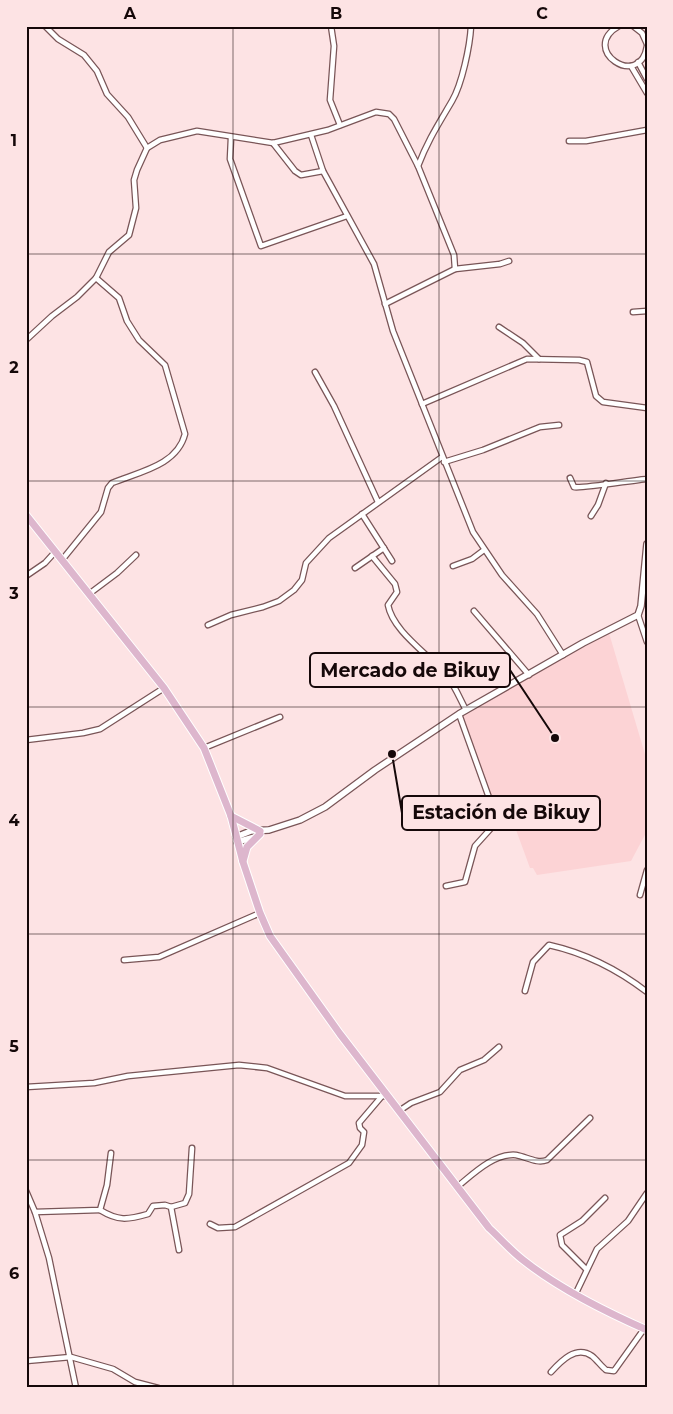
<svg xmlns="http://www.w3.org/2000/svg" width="673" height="1414" viewBox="0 0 673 1414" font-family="Montserrat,sans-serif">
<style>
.built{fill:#fcd3d5}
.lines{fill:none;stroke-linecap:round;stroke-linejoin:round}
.minor-casing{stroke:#795557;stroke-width:7}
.tertiary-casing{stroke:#795557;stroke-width:8}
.primary-casing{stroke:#fff;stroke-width:9}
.minor{stroke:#fff;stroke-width:4.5}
.tertiary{stroke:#fff;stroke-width:5.5}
.primary{stroke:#ddb6cd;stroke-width:7}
.grid{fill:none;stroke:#150809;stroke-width:1;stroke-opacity:0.55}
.leader{fill:none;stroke:#150809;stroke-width:2}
.callout-dot{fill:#150809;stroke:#fde3e4;stroke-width:2}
.callout{fill:#fde3e4;stroke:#150809;stroke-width:2}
.callout-label{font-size:19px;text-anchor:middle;font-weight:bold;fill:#150809}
.neatline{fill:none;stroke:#150809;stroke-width:2}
.grid-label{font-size:16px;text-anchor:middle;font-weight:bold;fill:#150809}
</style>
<rect width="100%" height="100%" fill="#fde3e4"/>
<!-- built -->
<polygon class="built" points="609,633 647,761 647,831 631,861 537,875 533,868 530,868 512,819 500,822 461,715"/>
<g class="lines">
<!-- minor casing -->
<g class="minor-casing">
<g id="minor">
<polyline points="45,26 58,39 84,55 97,71 107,94 128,117 147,148"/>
<polyline points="331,26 334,46 330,100 340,125"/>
<path d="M619,26c-41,23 21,65 28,20"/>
<polyline points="633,26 642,33 647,44"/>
<polyline points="638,62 647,79"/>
<polyline points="631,66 647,93"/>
<polyline points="311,135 323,171 374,264 393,331 473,532 502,575 537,614 563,655"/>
<polyline points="231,138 230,159 261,246 347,216"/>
<polyline points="569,141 586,141 647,130"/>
<polyline points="273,143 295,171 301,175 323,171"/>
<path d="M455,269l-1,-14 -36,-89c10,-26 20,-41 34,-65 10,-17 18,-55 19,-75"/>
<polyline points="385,304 455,269 500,264 509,261"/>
<polyline points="633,312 647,311"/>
<polyline points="499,327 523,343 539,359"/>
<polyline points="26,340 52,316 77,297 96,278 109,252 129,235 136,208 134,180 137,170 147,148 160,140 197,131 273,143 328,130 376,112 389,114 394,119 418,166"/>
<polyline points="315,372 334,406 378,502"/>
<polyline points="422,404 527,359 579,360 587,362 596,396 603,402 647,408"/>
<polyline points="444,462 483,450 540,427 559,425"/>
<path d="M570,478l4,9c6,2 60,-7 73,-8"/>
<polyline points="362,514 392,561"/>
<polyline points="591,516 598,505 606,483"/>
<path d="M372,556l23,28 2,8 -9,13c5,27 42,50 59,71 8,10 13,23 19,34"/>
<path d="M62,560l39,-48 7,-24 4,-5c26,-11 65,-17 73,-49l-20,-69 -26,-25 -12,-19 -8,-23 -23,-20"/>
<polyline points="453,566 472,559 484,550"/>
<polyline points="355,568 384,548"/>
<polyline points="26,576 45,563 55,552"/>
<polyline points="89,594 117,573 136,555"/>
<polyline points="474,611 529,675"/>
<polyline points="638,615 647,642"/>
<polyline points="208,625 231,615 263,607 279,601 294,590 302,580 306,563 329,538 442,457"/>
<polyline points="26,740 83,733 100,729 164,688"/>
<polyline points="204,748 280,717"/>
<polyline points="446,886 465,882 475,846 494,825 492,806 459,714"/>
<polyline points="640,895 647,870"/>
<polyline points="124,960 159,957 260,913"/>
<path d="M525,991l8,-29 16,-17c36,8 68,24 98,47"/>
<polyline points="26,1087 94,1083 128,1076 239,1065 267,1068 345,1096 387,1096"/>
<polyline points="399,1111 411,1103 440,1092 460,1070 484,1060 499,1047"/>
<path d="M457,1187c16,-13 37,-34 59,-32 11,2 21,9 31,5l43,-42"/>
<polyline points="26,1191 35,1212 49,1258 76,1388"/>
<polyline points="171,1207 185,1203 189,1194 192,1148"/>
<path d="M100,1210c18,11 27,10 48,4l5,-8 12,-1 6,2 8,43"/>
<polyline points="35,1212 100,1210 107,1185 111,1153"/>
<polyline points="210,1224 218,1228 235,1227 349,1163 362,1145 364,1132 360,1128 359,1123 382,1096"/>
<polyline points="586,1269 562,1245 560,1235 582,1221 605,1198"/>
<polyline points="576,1293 597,1249 628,1221 647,1193"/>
<polyline points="26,1361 71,1357 113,1369 135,1382 158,1388"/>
<path d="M551,1372c10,-11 25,-27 41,-16 5,4 9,10 14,14l8,1 30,-42"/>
</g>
</g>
<!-- tertiary casing -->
<g class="tertiary-casing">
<g id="tertiary">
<polyline points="236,837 251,831 269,830 300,820 325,807 375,770 459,714 583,643 638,615 641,606 647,544"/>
<polyline points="237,842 255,837"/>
</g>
</g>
<!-- primary casing -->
<g class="primary-casing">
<g id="primary">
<path d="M26,515l138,173 40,60 27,68 12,46 17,51 10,23 70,98 149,194c11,10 21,22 34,32 34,27 83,52 124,70"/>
<polyline points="231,816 260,831"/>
<polyline points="243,861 247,847 260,834"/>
</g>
</g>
<!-- minor -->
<use href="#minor" class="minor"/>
<!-- tertiary -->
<use href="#tertiary" class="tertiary"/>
<!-- primary -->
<use href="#primary" class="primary"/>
</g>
<!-- grid -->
<path class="grid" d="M233,26v1362M439,26v1362M26,254h621M26,481h621M26,707h621M26,934h621M26,1160h621"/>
<!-- callouts -->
<path class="leader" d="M555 738L510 670M392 754L402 813"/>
<g class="callout-dot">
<circle cx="555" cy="738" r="5"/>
<circle cx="392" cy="754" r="5"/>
</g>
<g class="callout">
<rect x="310" y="653" width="200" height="34" rx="5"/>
<rect x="402" y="796" width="198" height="34" rx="5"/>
</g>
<g class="callout-label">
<text x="410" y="677">Mercado de Bikuy</text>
<text x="501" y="819">Estación de Bikuy</text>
</g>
<!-- border -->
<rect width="673" height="1414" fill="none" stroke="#fde3e4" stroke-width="55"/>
<rect x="28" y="28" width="618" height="1358" class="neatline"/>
<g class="grid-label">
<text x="130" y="19">A</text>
<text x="336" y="19">B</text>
<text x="542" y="19">C</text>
<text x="14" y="146">1</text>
<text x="14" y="373">2</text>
<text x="14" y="599">3</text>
<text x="14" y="826">4</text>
<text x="14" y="1052">5</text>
<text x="14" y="1279">6</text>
</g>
</svg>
